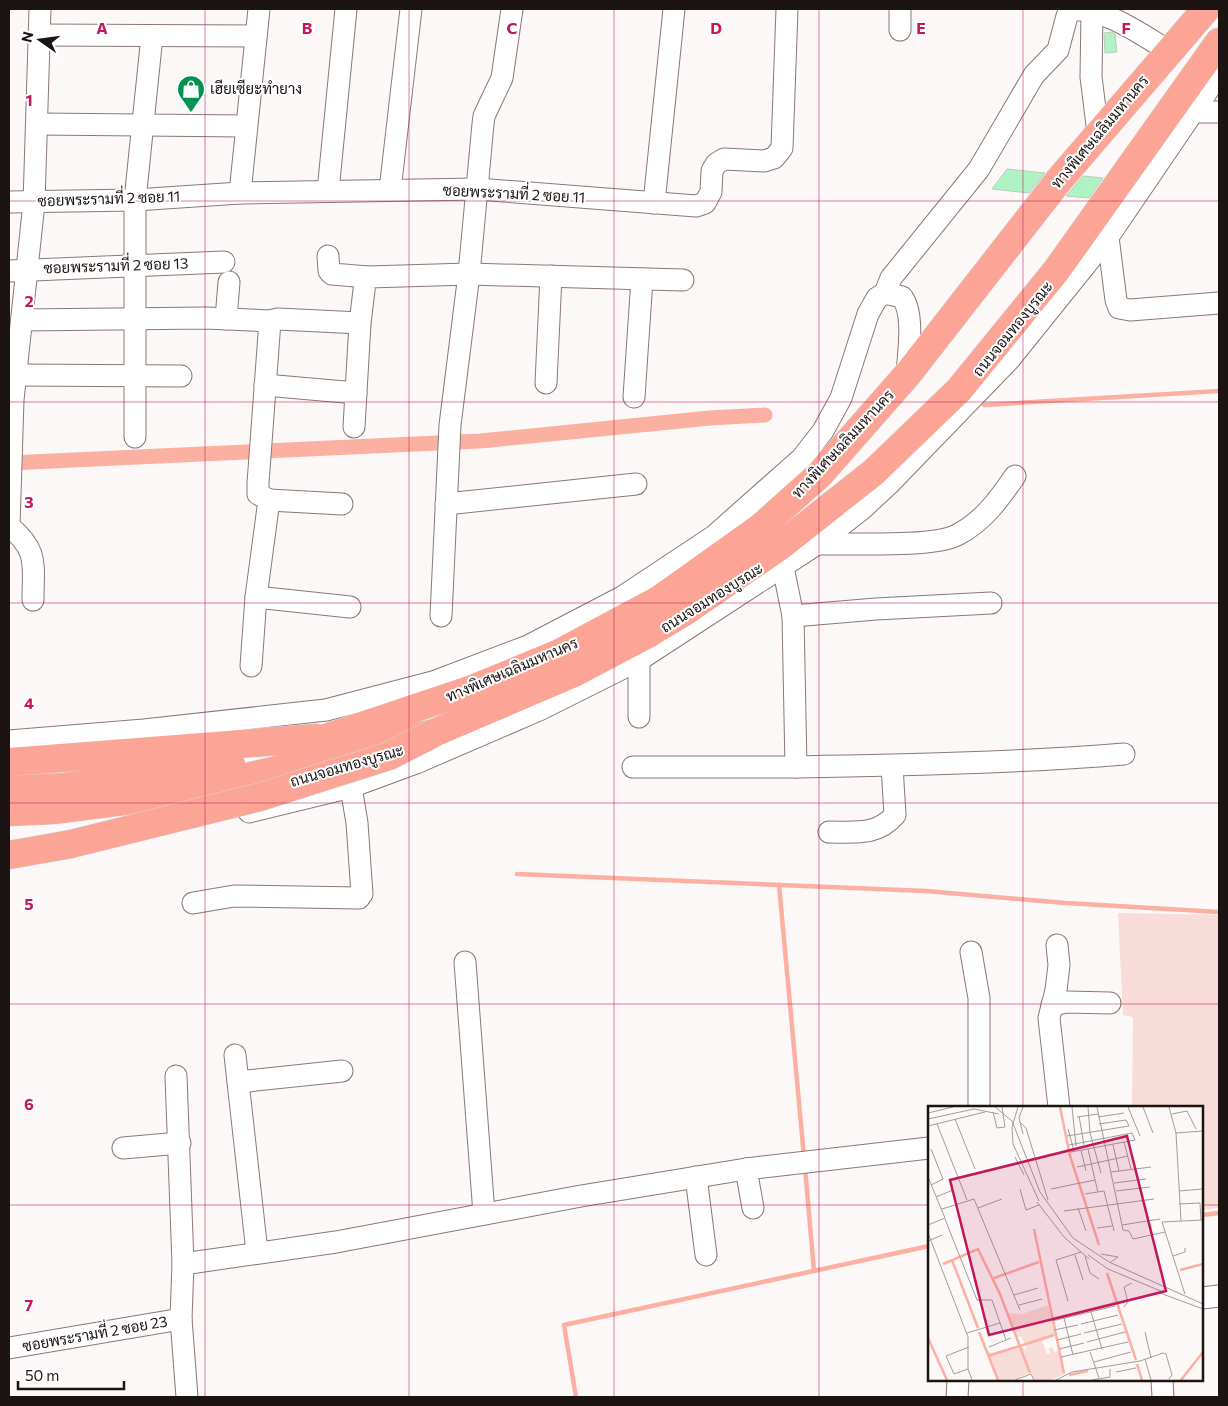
<svg xmlns="http://www.w3.org/2000/svg" width="1228" height="1406" viewBox="0 0 1228 1406" font-family="Commissioner,Sarabun,sans-serif">
<style>
.green{fill:#f8dcd7}
.lines{fill:none;stroke-linecap:round;stroke-linejoin:round}
.stream{stroke:#fcb0a2;stroke-width:4.5}
.canal{stroke:#fcb0a2;stroke-width:15}
.building{fill:#aff2c4;stroke:#bbcbbf}
.minor-casing{stroke:#8a7874;stroke-width:23}
.highway-casing{stroke:#d6d5d4;stroke-width:29}
.minor{stroke:#fff;stroke-width:21}
.highway{stroke:#fca596;stroke-width:28}
.highway-bridge-casing{stroke:#d6d5d4;stroke-width:29;stroke-linecap:butt}
.highway-bridge{stroke:#fca596;stroke-width:28}
.grid{fill:none;stroke:#c2185b;stroke-width:1;stroke-opacity:0.55}
.labels{text-anchor:middle;stroke-width:4;stroke-linejoin:round;paint-order:stroke}
.poi-label{font-size:15px;fill:#1b1412;stroke:#fff;text-anchor:start}
.street-label{font-size:15px;fill:#1b1412;stroke:#fff}
.inset-river{fill:none;stroke:#fcb0a2;stroke-width:2.5}
.inset-road{fill:none;stroke:#a29d9b;stroke-width:1}
.view{fill:#c2185b;fill-opacity:0.15;stroke:#c2185b;stroke-width:2.5}
.inset-edge{fill:none;stroke:#1b1412;stroke-width:2.5}
.grid-label{font-size:16px;text-anchor:middle;font-weight:bold;fill:#c2185b;stroke:#fff;stroke-width:4;stroke-linejoin:round;paint-order:stroke}
</style>
<rect width="100%" height="100%" fill="#fcf8f7"/>
<!-- green -->
<polygon class="green" points="1118,913 1219,915 1219,1208 1202,1210 1202,1107 1132,1107 1133,1017 1123,1015"/>
<g class="lines">
<!-- stream -->
<g class="stream">
<polyline points="984,405 1219,391"/>
<polyline points="517,874 926,891 1066,903 1219,912"/>
<polyline points="779,885 804,1157"/>
<polyline points="805,1168 814,1271"/>
<polyline points="1202,1215 1219,1213"/>
<polyline points="576,1397 564,1325 929,1246"/>
</g>
<!-- canal -->
<polyline class="canal" points="9,463 480,441 710,418 765,415"/>
</g>
<!-- building -->
<g class="building">
<polygon points="1112,32 1115,34 1117,52 1105,53 1104,33"/>
<polygon points="1007,169 1045,173 1029,193 992,189"/>
<polygon points="1083,176 1103,178 1089,198 1066,196"/>
</g>
<g class="lines">
<!-- minor casing -->
<g class="minor-casing">
<g id="minor">
<polyline points="900,9 900,30"/>
<polyline points="1092,12 1091,77 1098,133"/>
<polyline points="40,35 256,36"/>
<polyline points="1193,112 1219,112"/>
<polyline points="37,124 246,126"/>
<polyline points="390,190 411,9"/>
<polyline points="328,191 346,9"/>
<polyline points="240,193 259,9"/>
<polyline points="9,202 135,200 240,193 477,189 696,206 705,203 711,192 712,171 716,164 724,159 764,161 774,158 782,148 787,9"/>
<polyline points="654,203 674,9"/>
<polyline points="1108,237 1116,300 1119,308 1130,310 1219,303"/>
<polyline points="328,256 329,271 332,274 368,277"/>
<polyline points="9,271 224,262"/>
<path d="M885,293l6,-15 88,-109 55,-94 24,-25 9,-34 5,-6c32,-3 70,25 97,41"/>
<polyline points="226,319 229,282"/>
<polyline points="22,320 206,318 270,321"/>
<polyline points="16,375 181,376"/>
<polyline points="546,383 551,276"/>
<polyline points="265,385 356,393"/>
<polyline points="634,397 642,279"/>
<polyline points="354,427 360,323 365,282 368,277 469,274 683,280"/>
<polyline points="135,437 135,200 152,36"/>
<polyline points="269,500 342,504"/>
<polyline points="446,504 636,484"/>
<polyline points="9,526 13,400 34,203 40,9"/>
<path d="M9,526c30,25 24,38 24,74"/>
<path d="M817,544c32,-1 115,4 140,-9 26,-13 43,-37 58,-59"/>
<path d="M783,567l10,49 3,151c109,-2 219,-4 328,-13"/>
<polyline points="256,597 350,607"/>
<polyline points="441,616 450,425 469,274 483,124 484,116 502,78 512,9"/>
<polyline points="793,616 876,609 991,603"/>
<polyline points="639,660 639,717"/>
<polyline points="251,666 256,597 269,500 258,494 258,483 270,321 278,319 360,323"/>
<path d="M9,741l135,-11 182,-20 107,-28 95,-36 94,-49 92,-61 88,-78 21,-27 18,-33 27,-84 9,-16 8,-5 17,4c13,17 6,57 5,78"/>
<polyline points="633,767 796,767"/>
<polyline points="249,812 351,787 416,763 539,710 639,660 817,544 861,510 890,483 1009,360 1108,237 1219,74"/>
<path d="M829,832c25,0 48,4 66,-17l-3,-49"/>
<polyline points="193,903 234,896 359,898 362,894 357,823 351,787"/>
<polyline points="1057,945 1059,965 1056,990 1049,1018 1059,1107"/>
<polyline points="971,952 979,998 979,1107"/>
<polyline points="465,962 484,1214"/>
<polyline points="1052,1005 1067,1002 1110,1003"/>
<polyline points="235,1055 257,1252"/>
<polyline points="176,1076 183,1264 181,1319 187,1397"/>
<polyline points="238,1082 342,1071"/>
<polyline points="123,1148 180,1143"/>
<polyline points="746,1169 753,1208"/>
<polyline points="696,1177 706,1255"/>
<polyline points="183,1264 336,1242 581,1196 746,1169 929,1148"/>
<polyline points="1202,1298 1219,1296"/>
<polyline points="9,1348 181,1319"/>
<polyline points="1162,1380 1163,1397"/>
<polyline points="957,1397 958,1380"/>
</g>
</g>
<!-- highway casing -->
<g class="highway-casing">
<g id="highway">
<polyline points="296,748 472,689 557,654 660,599 761,527 820,474 907,375 1059,180 1206,9"/>
<polyline points="9,762 316,738"/>
<polyline points="9,790 64,787 231,765"/>
<polyline points="9,812 53,810 171,795 434,733 572,674 648,634 686,611 779,547 874,472 959,390 1056,271 1219,42"/>
</g>
</g>
<!-- minor -->
<use href="#minor" class="minor"/>
<!-- highway -->
<use href="#highway" class="highway"/>
<!-- highway-bridge casing -->
<g class="highway-bridge-casing">
<polyline id="highway-bridge" points="9,855 71,844 260,797 389,756 434,733"/>
</g>
<!-- highway-bridge -->
<use href="#highway-bridge" class="highway-bridge"/>
</g>
<!-- grid -->
<path class="grid" d="M205,9v1388M409,9v1388M614,9v1388M819,9v1388M1023,9v1098M9,201h1210M9,402h1210M9,603h1210M9,803h1210M9,1004h1210M9,1205h920M1202,1205h17M1023,1380v17"/>
<!-- icons -->
<defs>
<g id="shop-pin" transform="scale(1.4375)"><path d="M0 17L-7.5 6A9.5 9.5 0 1 1 7.5 6Z" fill="#049251" stroke="#fff"/><path d="M-5-2.5h2.3a2.7 3.5 0 0 1 5.4 0H5L5.5 6h-11ZM-1.5-2.5h3a1.5 2.3 0 0 0-3 0Z" fill="#fff"/></g>
</defs>
<g fill-rule="evenodd">
<use href="#shop-pin" x="191" y="89"/>
</g>
<g class="labels">
<!-- poi labels -->
<g class="poi-label">
<text x="210" y="94">เฮียเซียะทำยาง</text>
</g>
<!-- street labels -->
<g class="street-label">
<text transform="translate(1100 132) rotate(-50)" y="5">ทางพิเศษเฉลิมมหานคร</text>
<text transform="translate(514 194) rotate(3)" y="5">ซอยพระรามที่ 2 ซอย 11</text>
<text transform="translate(109 199) rotate(-2)" y="5">ซอยพระรามที่ 2 ซอย 11</text>
<text transform="translate(116 266) rotate(-2)" y="5">ซอยพระรามที่ 2 ซอย 13</text>
<text transform="translate(1013 329) rotate(-51)" y="5">ถนนจอมทองบูรณะ</text>
<text transform="translate(843 444) rotate(-47)" y="5">ทางพิเศษเฉลิมมหานคร</text>
<text transform="translate(712 598) rotate(-32)" y="5">ถนนจอมทองบูรณะ</text>
<text transform="translate(512 670) rotate(-23)" y="5">ทางพิเศษเฉลิมมหานคร</text>
<text transform="translate(347 766) rotate(-16)" y="5">ถนนจอมทองบูรณะ</text>
<text transform="translate(95 1334) rotate(-10)" y="5">ซอยพระรามที่ 2 ซอย 23</text>
</g>
</g>
<!-- overview -->
<g transform="translate(928 1106)">
<rect width="275" height="275" fill="#fcf8f7"/>
<path d="M120,199l7,31 -13,5 5,13 3,-1 -1,-5 4,-1 1,5 5,-1 6,23 -14,6h-16l-5,-7 -17,7h-14l-13,-32 5,5 28,-8 9,6 -7,-15 -4,1 -9,-24 14,1z" fill="#f8dcd7"/>
<path class="inset-river" d="M132,1l10,49 29,89M106,123l30,144M24,154l26,68M15,158l35,-15 22,45 30,79M252,164l23,-6M179,167l29,87M66,172l45,-16M124,213l64,-16M51,226l19,48M0,232l19,42M60,250l66,-21M209,258l5,16M141,269l19,-4M253,274l22,-28"/>
<path class="inset-road" d="M67,1l17,14 28,71 33,46 36,24 94,42M90,1l-6,20 1,17 26,57M95,1l-4,11 4,16M144,1l4,39M160,1l2,26 11,40M169,1l26,123 6,1 4,8 32,-7M200,1l12,29M215,1l10,26M241,1l7,26 5,88M65,6l4,16 8,-1 -3,-20M0,7l25,-6M244,8l15,-3 9,18M151,10l5,29M149,11l21,-3M170,11l26,-4M0,13l46,-10 25,5M27,13l20,50M93,17l5,5 22,72M9,18l30,76M0,20l57,-14M140,23l6,22M248,27l27,-2M139,30l62,-10 -3,-6 -27,4M196,36l7,27M141,39l63,-12 3,7 -64,12M185,39l6,26M160,43l7,31M153,44l5,21M87,51l9,18M149,61l51,-11M183,66l40,-5M0,71l17,41 -17,7M186,77l32,-4M3,79l12,-6 -12,-30M92,83l6,21 13,-5M123,83l44,-9 3,12M188,85l34,-4M251,85l24,-2M157,88l19,-3 10,40M8,91l17,-7M109,96l27,35 25,22M251,98l21,-1 1,17M50,102l24,-9M150,102l8,23M14,103l32,-10 46,111M136,105l90,-12M17,113l32,81h15l14,40M194,119l38,-6M169,122l15,-2M0,127l40,104v32l4,11M0,135l14,-6M173,148l17,3 -7,5M147,149l8,25M160,149l20,14 55,23M157,150l5,17 9,6M245,150l12,-4v-4M232,187l43,16M257,188l-23,-72 41,-2M86,189l24,-7M140,195l-12,-41 25,-8M91,199l23,-6M196,201l4,-5 -4,-15 8,-4M163,206l11,37M136,212l9,37M124,215l63,-15M153,218l37,-9M126,224l24,-5M217,226l6,26M39,227l33,-10M156,227l38,-9M129,234l24,-6M159,236l38,-10M61,241l22,-9M131,243l25,-6M162,246l9,26M133,251l67,-15M217,253l6,21M166,256l37,-10M40,263l-14,5 -8,-18 23,-9M188,266l20,-4M87,274l16,-6 3,6M128,274l16,-8 68,-11 23,-8 3,1 6,21 -3,4M164,274l18,-3v-8"/>
<path class="view" d="M199,30l39,155 -177,44 -39,-155z"/>
<rect width="275" height="275" class="inset-edge"/>
</g>
<g class="grid-label">
<text x="102" y="34">A</text>
<text x="307" y="34">B</text>
<text x="512" y="34">C</text>
<text x="716" y="34">D</text>
<text x="921" y="34">E</text>
<text x="1126" y="34">F</text>
<text x="29" y="106">1</text>
<text x="29" y="307">2</text>
<text x="29" y="508">3</text>
<text x="29" y="709">4</text>
<text x="29" y="910">5</text>
<text x="29" y="1110">6</text>
<text x="29" y="1311">7</text>
</g>
<!-- border -->
<rect width="1228" height="1406" fill="none" stroke="#1b1412" stroke-width="20"/>
<!-- north arrow -->
<g transform="translate(40 40) rotate(284)" stroke="#ffffff" stroke-width="4" paint-order="stroke">
<path d="M0-4L9 19L0 12L-9 19Z" fill="#1b1412"/>
<text y="-8" font-size="14" font-weight="bold" text-anchor="middle" fill="#1b1412">N</text>
</g>
<!-- scale -->
<path d="M18 1381v8h106v-8" fill="none" stroke="#1b1412" stroke-width="2.5"/>
<text x="25" y="1381" font-size="15" fill="#1b1412" stroke="#ffffff" stroke-width="4" paint-order="stroke">50 m</text>
</svg>
